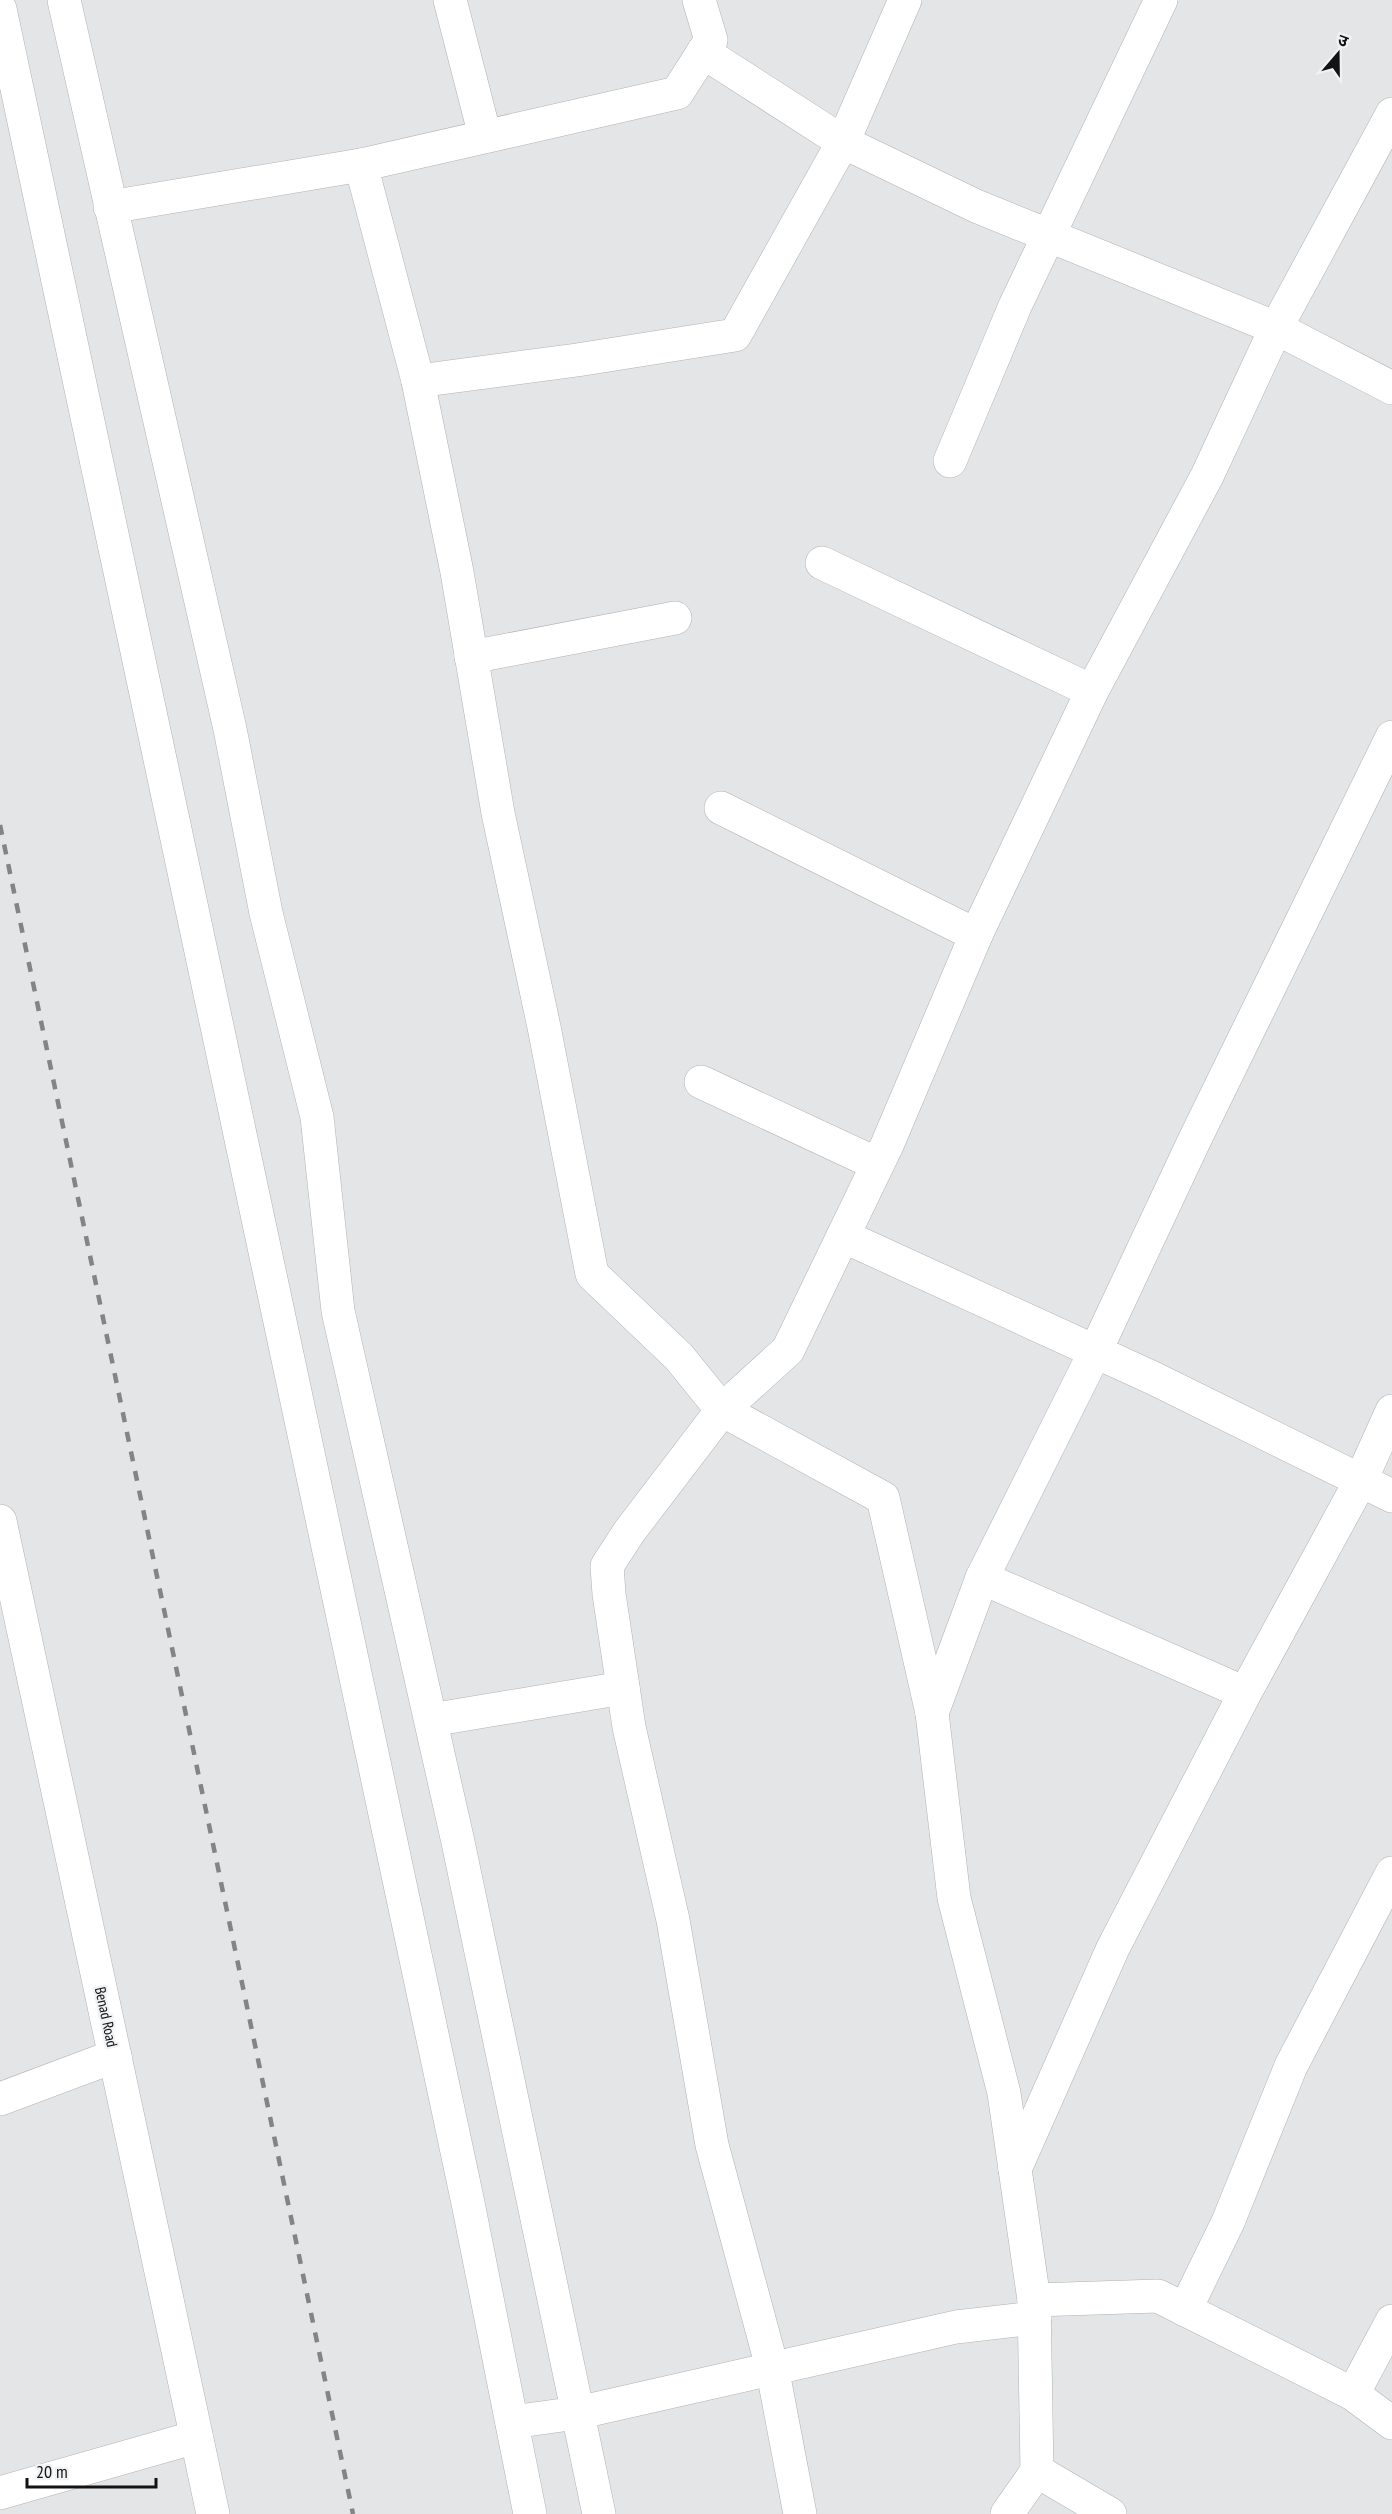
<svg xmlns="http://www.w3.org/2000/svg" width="1392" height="2514" viewBox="0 0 1392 2514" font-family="'PT Sans Narrow','Noto Sans Devanagari',sans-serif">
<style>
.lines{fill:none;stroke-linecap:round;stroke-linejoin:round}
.street-casing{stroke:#b0b2b4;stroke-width:34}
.secondary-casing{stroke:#b0b2b4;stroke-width:34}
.street{stroke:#fff;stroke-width:33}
.secondary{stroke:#fff;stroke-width:33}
.rail{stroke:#828485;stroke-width:4.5;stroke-dasharray:10 10;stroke-linecap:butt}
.labels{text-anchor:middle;stroke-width:4.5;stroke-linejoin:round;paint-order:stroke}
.street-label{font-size:15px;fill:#121314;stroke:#f0f2f4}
</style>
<rect width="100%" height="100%" fill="#e3e5e7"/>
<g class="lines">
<!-- street casing -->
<g class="street-casing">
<g id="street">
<polyline points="450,0 485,136"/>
<polyline points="703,52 843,142 976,206 1276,328 1392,388"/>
<polyline points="361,165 418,381 457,572 498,813 544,1027 592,1274 679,1357 722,1410 883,1498 932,1713 954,1898 1004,2093 1034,2300 1037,2471 1007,2514"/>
<polyline points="110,207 361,165 677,93 711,40 699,0"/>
<polyline points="418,381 577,360 735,335 843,142 905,0"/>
<polyline points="950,461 1015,306 1161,0"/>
<polyline points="822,563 1092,691"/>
<polyline points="471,657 675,618"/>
<polyline points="721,808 976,935"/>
<polyline points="701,1082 877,1164"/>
<polyline points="843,1236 1153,1378 1392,1496"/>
<polyline points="982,1578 1245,1693"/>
<polyline points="932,1713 982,1578 1095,1352 1195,1139 1392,737"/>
<polyline points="431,1720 623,1688"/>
<polyline points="0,2099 115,2056"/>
<polyline points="1015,2169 1113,1948 1245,1693 1360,1482 1392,1411"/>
<polyline points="1034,2300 1158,2296 1353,2394 1392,2423"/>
<polyline points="1185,2310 1228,2222 1291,2066 1392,1873"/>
<polyline points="1353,2394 1392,2321"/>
<polyline points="512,2422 577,2413 956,2327 1035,2318"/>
<polyline points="1037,2471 1110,2514"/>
<polyline points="0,2493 196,2437"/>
<polyline points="800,2514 772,2367 712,2145 673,1920 629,1727 609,1594 607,1566 629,1532 722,1410 788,1350 887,1145 976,935 1092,691 1207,476 1276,328 1392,114"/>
</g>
</g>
<!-- secondary casing -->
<g class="secondary-casing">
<g id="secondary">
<polyline points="64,0 230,729 266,913 317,1117 338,1311 458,1842 599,2514"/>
<polyline points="0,9 468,2203 530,2514"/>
<polyline points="0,1521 213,2514"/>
</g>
</g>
<!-- street -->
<use href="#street" class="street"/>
<!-- secondary -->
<use href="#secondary" class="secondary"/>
<!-- rail -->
<polyline class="rail" points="0,825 353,2514"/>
</g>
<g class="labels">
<!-- street labels -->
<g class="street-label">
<text transform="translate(106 2017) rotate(78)" y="5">Benad Road</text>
</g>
</g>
<!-- north arrow -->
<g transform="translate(1338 54) rotate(20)" stroke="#f0f2f4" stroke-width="4.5" paint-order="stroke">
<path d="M0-4.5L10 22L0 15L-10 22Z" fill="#121314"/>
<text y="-9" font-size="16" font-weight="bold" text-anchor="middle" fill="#121314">उ</text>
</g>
<!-- scale -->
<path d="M27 2478v9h129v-9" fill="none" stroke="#121314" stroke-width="3"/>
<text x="36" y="2478" font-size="18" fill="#121314" stroke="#f0f2f4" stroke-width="4.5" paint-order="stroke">20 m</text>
</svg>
